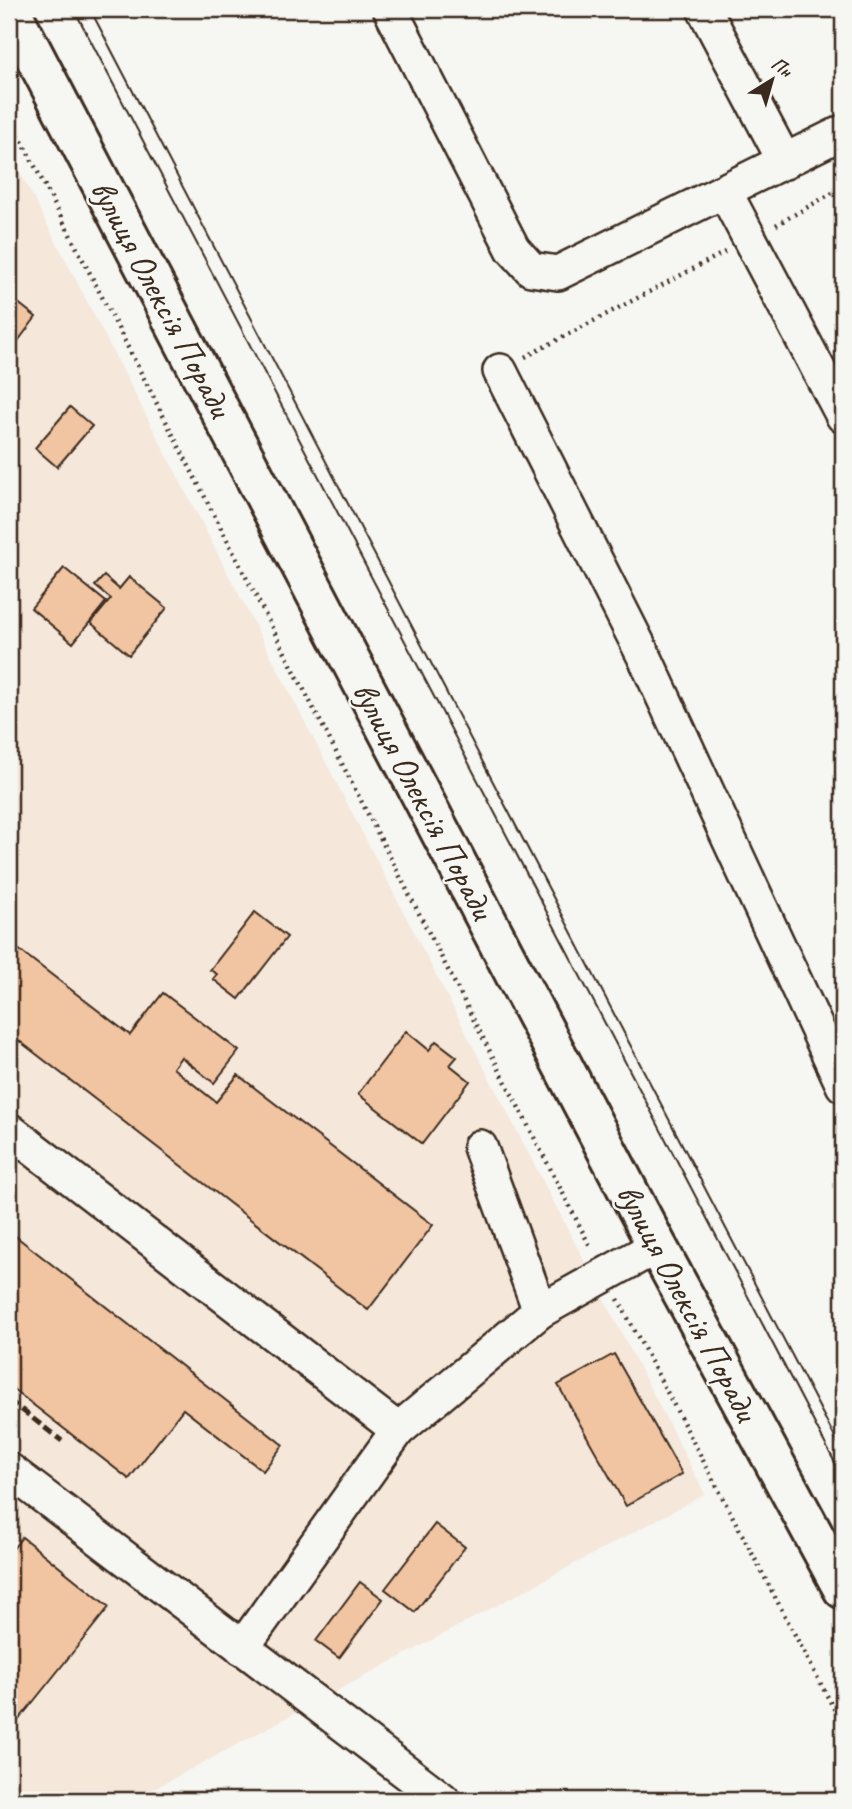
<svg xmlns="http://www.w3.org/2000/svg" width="852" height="1809" viewBox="0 0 852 1809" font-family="Caveat,sans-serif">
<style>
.built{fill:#f5e7da}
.building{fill:#f2c5a2;stroke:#3b2a1e;stroke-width:2}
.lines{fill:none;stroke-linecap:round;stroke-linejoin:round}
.minor-casing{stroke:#3b2a1e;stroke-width:38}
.major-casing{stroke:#3b2a1e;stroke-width:44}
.path{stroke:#3b2a1e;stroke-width:4.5;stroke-dasharray:2 5;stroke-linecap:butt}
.minor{stroke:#f6f6f2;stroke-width:33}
.major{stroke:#f6f6f2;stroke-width:38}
.tram{stroke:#3b2a1e;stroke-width:2}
.rail{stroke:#3b2a1e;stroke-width:5;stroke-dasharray:10 5;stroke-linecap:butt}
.labels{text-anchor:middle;stroke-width:5;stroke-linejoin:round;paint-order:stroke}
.street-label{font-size:35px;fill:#3b2a1e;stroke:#f6f6f2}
</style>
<rect width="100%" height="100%" fill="#f6f6f2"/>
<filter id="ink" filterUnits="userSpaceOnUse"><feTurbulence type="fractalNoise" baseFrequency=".0143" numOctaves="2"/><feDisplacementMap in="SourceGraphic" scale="14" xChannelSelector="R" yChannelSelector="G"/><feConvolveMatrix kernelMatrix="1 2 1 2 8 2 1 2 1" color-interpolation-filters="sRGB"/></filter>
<g filter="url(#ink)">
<!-- built -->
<polygon class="built" points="9,151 705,1494 133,1800 9,1800"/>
<!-- building -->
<g class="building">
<polygon points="12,298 36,317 9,353 9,302"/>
<polygon points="70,407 92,426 57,467 35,448"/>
<polygon points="64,568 106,602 73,643 31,608"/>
<polygon points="104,576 119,589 129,577 167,608 129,655 91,623 111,599 95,586"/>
<polygon points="255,912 287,937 239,999 213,979 217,974 210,970"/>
<polygon points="9,942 130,1035 163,993 239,1051 214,1083 181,1057 173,1068 216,1102 238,1075 433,1225 368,1310 9,1033"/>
<polygon points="406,1031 429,1050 436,1041 457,1057 450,1065 470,1081 422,1144 358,1094"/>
<polygon points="9,1231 283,1445 263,1471 183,1409 129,1479 9,1386"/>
<polygon points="614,1354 682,1474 626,1506 558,1385"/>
<polygon points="435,1524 465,1547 415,1612 385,1589"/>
<polygon points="22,1537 109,1607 9,1732 9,1554"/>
<polygon points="360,1582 383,1599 339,1658 316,1641"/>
</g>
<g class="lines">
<!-- minor casing -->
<g class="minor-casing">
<g id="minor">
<polyline points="390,9 513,249 531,269 558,273 843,132"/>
<polyline points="704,9 785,162"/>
<polyline points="725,192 843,416"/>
<polyline points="500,371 646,660 843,1085"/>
<polyline points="9,1130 398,1430"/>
<polyline points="480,1147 540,1311"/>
<polyline points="9,1470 443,1800"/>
<polyline points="242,1648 398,1430 540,1311 657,1246"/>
</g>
</g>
<!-- major casing -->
<g class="major-casing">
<polyline id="major" points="10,9 657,1246 843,1589"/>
</g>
<!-- path -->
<g class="path">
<polyline points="9,116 591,1248"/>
<polyline points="776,225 843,187"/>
<polyline points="525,357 725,252"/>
<polyline points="618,1299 843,1726"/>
</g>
<!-- minor -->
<use href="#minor" class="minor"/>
<!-- major -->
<use href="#major" class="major"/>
<!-- tram -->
<g class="tram">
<polyline points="74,9 843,1478"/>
<polyline points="90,9 843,1453"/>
</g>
<!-- rail -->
<polyline class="rail" points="9,1400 62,1441"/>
</g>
</g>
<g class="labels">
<!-- street labels -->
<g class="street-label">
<text transform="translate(162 298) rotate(62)" y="12">вулиця Олексія Поради</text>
<text transform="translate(424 800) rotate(62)" y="12">вулиця Олексія Поради</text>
<text transform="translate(688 1302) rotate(62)" y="12">вулиця Олексія Поради</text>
</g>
</g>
<!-- margin -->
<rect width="852" height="1809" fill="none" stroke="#f6f6f2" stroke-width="35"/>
<rect x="18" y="18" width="817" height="1774" fill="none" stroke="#3b2a1e" stroke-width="2.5" filter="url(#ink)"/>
<!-- north arrow -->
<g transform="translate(772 80) rotate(37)" stroke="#f6f6f2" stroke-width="5" paint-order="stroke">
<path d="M0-5L12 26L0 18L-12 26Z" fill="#3b2a1e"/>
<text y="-10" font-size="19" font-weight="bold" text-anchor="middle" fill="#3b2a1e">Пн</text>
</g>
</svg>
